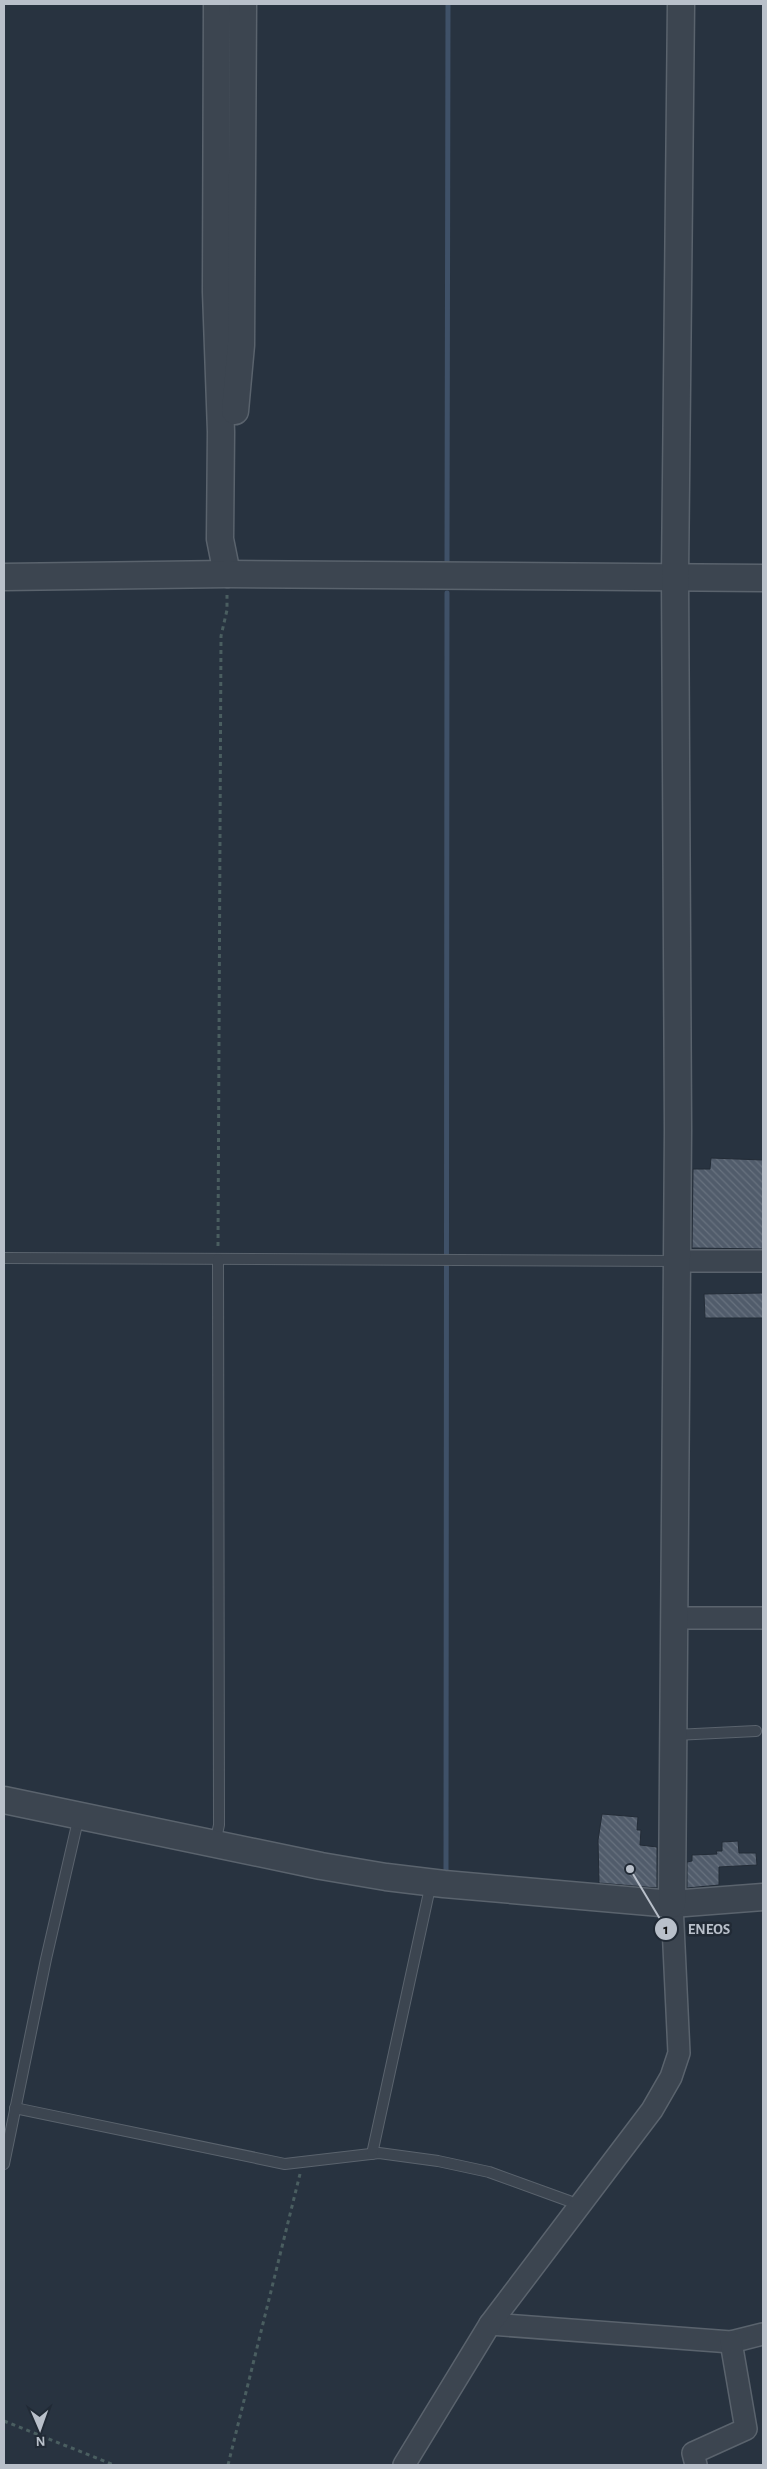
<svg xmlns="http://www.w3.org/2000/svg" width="767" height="2469" viewBox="0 0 767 2469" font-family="'Alegreya Sans',sans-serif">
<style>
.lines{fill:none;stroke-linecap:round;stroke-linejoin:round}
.stream{stroke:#3f5168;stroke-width:5}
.building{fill:url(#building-back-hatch);stroke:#232c37}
.service-casing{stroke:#5a636d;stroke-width:12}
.minor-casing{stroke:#5a636d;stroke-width:24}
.tertiary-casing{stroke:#5a636d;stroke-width:29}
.path{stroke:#4a5e60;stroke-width:3;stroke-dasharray:4 4;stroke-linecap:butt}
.service{stroke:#3c4550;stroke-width:10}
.minor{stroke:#3c4550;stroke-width:21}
.tertiary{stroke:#3c4550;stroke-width:26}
.leader{fill:none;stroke:#b9c0ca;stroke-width:2}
.callout-dot{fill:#b9c0ca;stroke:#212a35;stroke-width:2}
.mark-label{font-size:15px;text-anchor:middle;font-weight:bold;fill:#111}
.callout-label{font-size:15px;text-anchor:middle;font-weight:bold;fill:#b9c0ca;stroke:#212a35;stroke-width:5;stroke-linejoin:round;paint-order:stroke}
</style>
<defs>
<pattern id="building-back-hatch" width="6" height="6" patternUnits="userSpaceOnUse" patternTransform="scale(1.25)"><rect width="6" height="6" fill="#515c6b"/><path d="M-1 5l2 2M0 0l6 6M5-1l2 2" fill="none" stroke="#68727f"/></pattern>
</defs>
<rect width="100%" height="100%" fill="#283340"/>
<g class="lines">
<!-- stream -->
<g class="stream">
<polyline points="447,561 448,4"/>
<polyline points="446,1874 447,593"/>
</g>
</g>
<!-- building -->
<g class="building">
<polygon points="711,1158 763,1160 763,1249 692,1248 693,1169 710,1169"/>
<polygon points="763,1293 763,1318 705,1318 704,1294"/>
<polygon points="602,1814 638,1817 637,1830 641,1830 640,1845 657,1847 657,1888 599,1883 598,1840"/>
<polygon points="738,1841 739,1853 756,1853 757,1865 719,1867 719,1885 687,1888 687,1862 692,1861 692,1855 717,1854 716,1851 722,1851 722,1842"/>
</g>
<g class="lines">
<!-- service casing -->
<g class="service-casing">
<g id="service">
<polyline points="4,1258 677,1261"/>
<polyline points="675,1735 756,1731"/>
<polyline points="215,1843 219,1825 218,1259"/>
<polyline points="15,2108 285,2164 379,2153 438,2161 489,2172 569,2201 578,2207"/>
<polyline points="372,2154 431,1883"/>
<polyline points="4,2164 46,1959 79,1816"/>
</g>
</g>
<!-- minor casing -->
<g class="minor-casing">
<g id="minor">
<polyline points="677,1261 763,1261"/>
<polyline points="675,1618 763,1618"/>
<polyline points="490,2324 731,2342 763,2334"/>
<polyline points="404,2465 490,2324 652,2110 671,2077 679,2053 672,1904"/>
<polyline points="696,2465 693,2453 746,2429 731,2342"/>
</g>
</g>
<!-- tertiary casing -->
<g class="tertiary-casing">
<g id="tertiary">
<polyline points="217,4 216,292 221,432 220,539 227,574"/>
<polyline points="235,411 241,345 243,4"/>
<polyline points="4,577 227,574 763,578"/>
<polyline points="4,1800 321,1866 386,1877 444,1884 672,1904 763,1897"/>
<polyline points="672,1904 678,1130 675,576 681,4"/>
</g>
</g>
<!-- path -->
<g class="path">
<polyline points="218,1246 221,636 227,610 227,595"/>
<polyline points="4,2421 114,2465"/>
<polyline points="228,2465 300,2174"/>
</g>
<!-- service -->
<use href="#service" class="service"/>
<!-- minor -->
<use href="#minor" class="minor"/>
<!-- tertiary -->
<use href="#tertiary" class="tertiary"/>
</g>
<!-- callouts -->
<path class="leader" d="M630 1869L666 1929"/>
<g class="callout-dot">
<circle cx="630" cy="1869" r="5"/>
<circle cx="666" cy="1929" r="12"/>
</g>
<g class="mark-label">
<text x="666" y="1934">1</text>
</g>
<g class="callout-label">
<text x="709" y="1934">ENEOS</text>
</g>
<!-- border -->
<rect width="767" height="2469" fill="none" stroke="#b9c0ca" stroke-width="10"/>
<!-- north arrow -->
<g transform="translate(40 2429) rotate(178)" stroke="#212a35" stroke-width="4" paint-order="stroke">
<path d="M0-4L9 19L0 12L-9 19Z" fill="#b9c0ca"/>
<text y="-8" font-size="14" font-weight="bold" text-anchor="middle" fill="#b9c0ca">N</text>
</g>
</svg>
